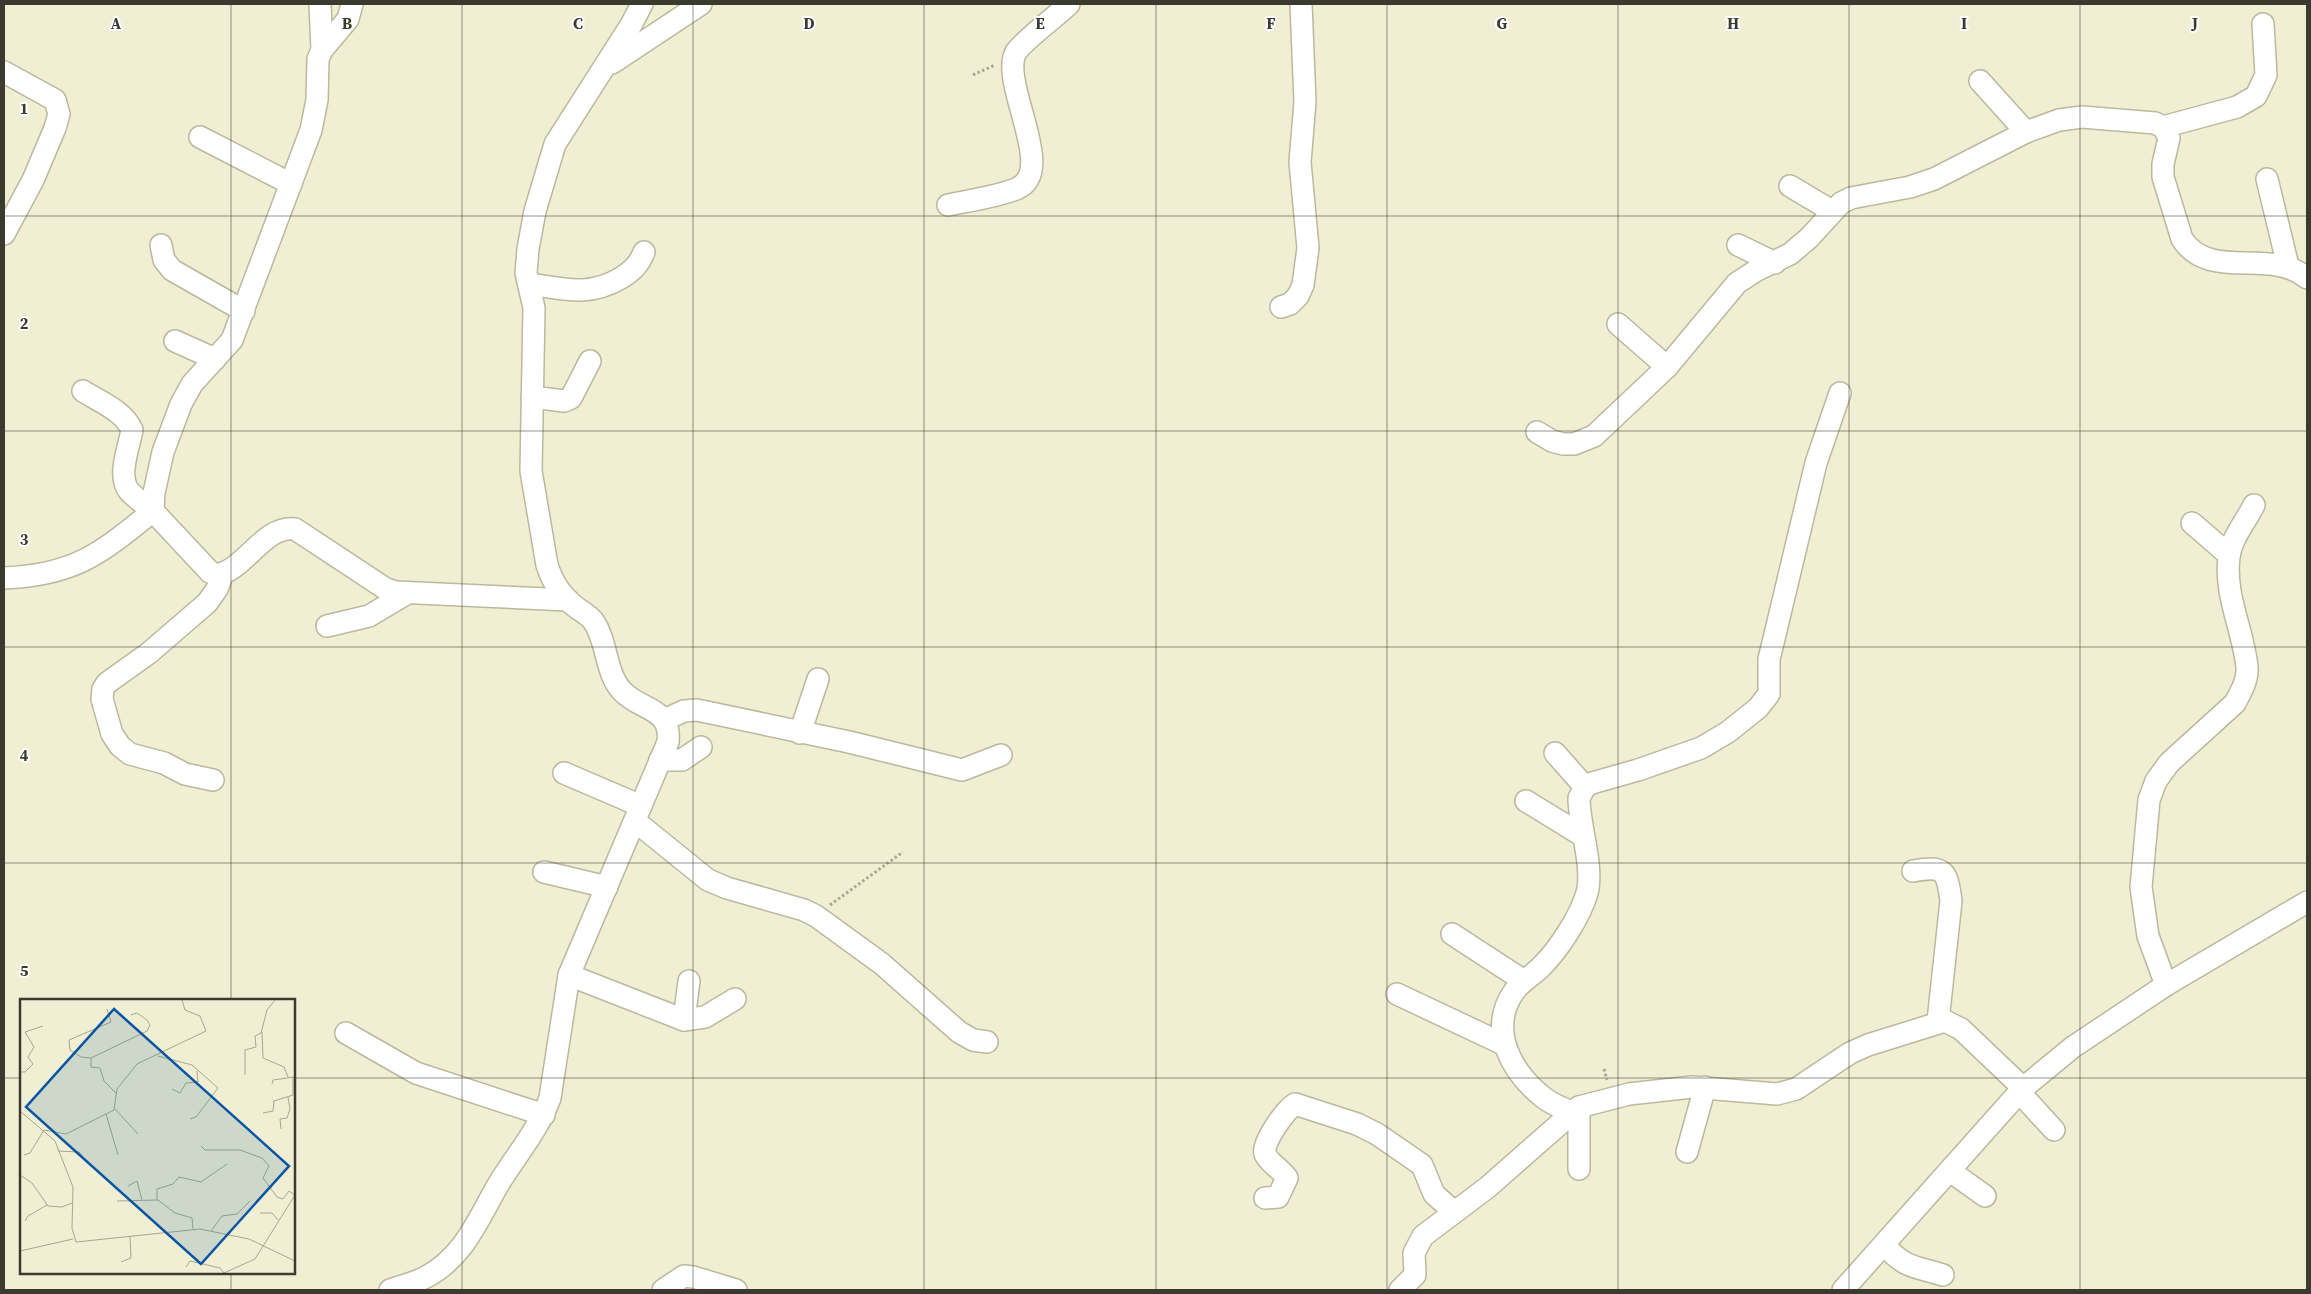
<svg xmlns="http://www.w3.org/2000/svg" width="2311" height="1294" viewBox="0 0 2311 1294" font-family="'Source Serif 4',serif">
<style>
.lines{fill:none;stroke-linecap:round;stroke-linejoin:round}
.minor-casing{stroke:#bab99e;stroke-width:24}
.path{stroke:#a8a792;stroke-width:3;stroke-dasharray:2.5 2.5;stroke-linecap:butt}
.minor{stroke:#fff;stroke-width:21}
.grid{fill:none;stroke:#3a3a2f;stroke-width:1;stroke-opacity:0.55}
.inset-road{fill:none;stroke:#a7a791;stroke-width:1}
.view{fill:#0954a3;fill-opacity:0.15;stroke:#0954a3;stroke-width:2.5}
.inset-edge{fill:none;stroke:#3a3a2f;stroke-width:2.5}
.grid-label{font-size:16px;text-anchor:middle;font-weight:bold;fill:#3a3a2f;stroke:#fff;stroke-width:4;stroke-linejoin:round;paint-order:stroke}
</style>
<rect width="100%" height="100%" fill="#f0efd3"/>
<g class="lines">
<!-- minor casing -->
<g class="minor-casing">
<g id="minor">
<polyline points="320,4 322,50"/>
<path d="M352,4l-4,15 -26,31 -4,9 -1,41 -6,30 -79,210 -40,44 -11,20 -18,48 -9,41 -1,18 57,61 7,3c29,-6 47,-50 78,-46l91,60 10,3 172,8"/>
<polyline points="612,63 701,4"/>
<polyline points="4,72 55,100 59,114 55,128 33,180 4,234"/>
<polyline points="1980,81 2026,132"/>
<polyline points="2163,127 2237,107 2256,96 2266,75 2263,24"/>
<polyline points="200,137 291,184"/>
<polyline points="2267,179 2288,266"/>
<polyline points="1790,186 1832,211"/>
<path d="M948,205c19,-4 54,-9 70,-17 39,-18 -19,-106 -2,-136 7,-11 42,-37 53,-48"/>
<polyline points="161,245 164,260 172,270 244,311"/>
<polyline points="1738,245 1775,263"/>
<path d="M529,284c35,5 60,13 92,-6 11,-7 18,-13 23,-26"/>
<polyline points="1281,307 1290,304 1298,296 1303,285 1308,248 1300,162 1305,102 1301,4"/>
<polyline points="1618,324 1667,367"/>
<polyline points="175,341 215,359"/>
<polyline points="532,397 564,401 571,398 590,361"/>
<path d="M1537,432l15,9 11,3h11l20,-8 73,-69 70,-84 20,-13 33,-16 19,-16 32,-35 10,-5 59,-11 24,-8 92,-47 33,-12 23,-3 73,6 8,4 6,11 -6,26v13l19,62c28,43 88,8 125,39"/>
<polyline points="2192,523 2229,555"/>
<path d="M4,578c71,-3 96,-24 149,-67 -8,-7 -18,-13 -24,-20 -12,-15 0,-44 3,-61 -8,-19 -32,-28 -49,-39"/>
<polyline points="327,626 369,616 406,594"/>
<polyline points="664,720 684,711 697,710 849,742 962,770 1001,755"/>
<polyline points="800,733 818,679"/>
<polyline points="1555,753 1585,787"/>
<polyline points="660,760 682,760 701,747"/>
<polyline points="564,773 641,806"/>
<polyline points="213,780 185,774 164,763 130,754 120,746 112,734 102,699 103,689 107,683 149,653 207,603 217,589 223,573"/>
<polyline points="1526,801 1583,836"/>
<polyline points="635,821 708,880 727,888 804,910 816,916 882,964 959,1032 973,1040 987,1042"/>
<path d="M1913,871c32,-6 34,0 38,30l-13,120"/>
<polyline points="544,872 607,887"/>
<polyline points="1452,934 1524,981"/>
<polyline points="569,975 684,1020 705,1017 735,999"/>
<path d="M2166,985l-18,-49 -7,-49 8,-87 7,-19 13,-18 66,-60c6,-11 13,-23 12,-36 -4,-38 -23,-72 -18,-110 2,-18 17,-36 25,-52"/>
<polyline points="1397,994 1503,1044"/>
<polyline points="684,1020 689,981"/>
<polyline points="346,1033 416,1073 544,1115"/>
<polyline points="2020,1093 2054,1130"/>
<path d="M1571,1112c-9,-4 -19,-8 -27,-14 -32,-25 -56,-67 -31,-105 7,-11 19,-17 28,-26 18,-18 39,-50 46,-74 7,-26 -8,-67 -8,-95l6,-11 7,-4 46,-13 63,-22 27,-16 30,-24 11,-14v-35l3,-12 44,-184 24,-70"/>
<polyline points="1687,1152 1705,1087"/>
<polyline points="1579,1169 1579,1107"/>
<polyline points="1950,1171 1985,1196"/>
<path d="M1265,1198l13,-1 9,-19c-6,-9 -18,-15 -22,-24 -4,-10 21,-45 30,-50l62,20 20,10 45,31 12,29 20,18"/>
<path d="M1884,1245c22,24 30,21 59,30"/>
<path d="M390,1290c11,-4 25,-7 36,-13 40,-21 53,-61 75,-97 17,-27 38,-52 49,-82l19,-123 99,-233c4,-34 -26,-31 -45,-50 -18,-18 -15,-49 -29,-70 -4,-6 -11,-10 -17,-14 -16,-12 -24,-25 -30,-43l-16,-94 3,-163 -8,-35 2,-24 7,-38 20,-67 76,-119 11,-21"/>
<polyline points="663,1290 684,1276 693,1277 736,1290"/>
<polyline points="1400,1290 1415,1275 1414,1253 1423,1236 1488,1187 1579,1107 1629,1094 1692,1087 1777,1094 1796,1089 1850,1053 1868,1045 1945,1021 1961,1029 2023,1088"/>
<polyline points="1843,1290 2023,1088 2073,1047 2166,985 2307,902"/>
</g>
</g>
<!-- path -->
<g class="path">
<polyline points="973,75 995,65"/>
<polyline points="830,905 903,852"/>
<polyline points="1604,1069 1607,1080"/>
</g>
<!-- minor -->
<use href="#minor" class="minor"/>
</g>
<!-- grid -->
<path class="grid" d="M231,4v996M462,4v1286M693,4v1286M924,4v1286M1156,4v1286M1387,4v1286M1618,4v1286M1849,4v1286M2080,4v1286M4,216h2303M4,431h2303M4,647h2303M4,863h2303M4,1078h17M294,1078h2013M231,1273v17"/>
<!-- overview -->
<g transform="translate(20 999)">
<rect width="275" height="275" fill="#f0efd3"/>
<path class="inset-road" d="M242,33l1,26 21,9 4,10M138,57l34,9 26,23 -22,29 -6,2M71,59l-10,-1 -11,-7 -1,-10 42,-18 -4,-13M0,73h5l8,-8 -5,-7 6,-10 -9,-15 18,-6M225,76v-25l11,-3 -1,-11 6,-3 6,-23 8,-10M252,85l1,-4 21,-3M152,90l8,4 6,-10 12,-1 -1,-11M96,94l-12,-12 -4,-13 -9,-1v-9l56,-27 3,-6 -3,-5 -10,-7 -6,2M95,110l23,25M0,112l35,30 18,46 -1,41 4,14 124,-13 49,10 46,22M243,114l10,-2 1,-10 19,-6v-18M86,115l12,41M261,130l-1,-10 7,-1 3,-9 -2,-12M181,147l4,4h35l22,8 7,8 -6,12 14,19 6,2 6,-8 6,4 -40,64 -31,14M38,152l21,1 7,9M4,156l6,-2 14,-23 22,4 48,-24 3,-21 20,-25 69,-33 -6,-15 -15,-6 -3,-10M0,176l12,8 16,23 14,1 10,-4M108,187l9,-5 5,19M137,201v-11l16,-5 6,-7 22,5 26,-18M97,202l41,-1 17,13 17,5 1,11M240,214h12l6,7M5,222l3,-5 19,-11M191,232l11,-15 15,-2 13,-13M0,252l53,-12M101,263l10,-4 -1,-22M166,268l4,-6 30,7 4,5"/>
<path class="view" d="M94,10l175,157 -88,98 -175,-157z"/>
<rect width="275" height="275" class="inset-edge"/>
</g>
<g class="grid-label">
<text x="116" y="29">A</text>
<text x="347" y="29">B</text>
<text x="578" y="29">C</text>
<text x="809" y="29">D</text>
<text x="1040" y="29">E</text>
<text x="1271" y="29">F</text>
<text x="1502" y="29">G</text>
<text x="1733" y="29">H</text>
<text x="1964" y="29">I</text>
<text x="2195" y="29">J</text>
<text x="24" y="114">1</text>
<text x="24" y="329">2</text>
<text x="24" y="545">3</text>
<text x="24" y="761">4</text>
<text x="24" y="976">5</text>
</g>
<!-- border -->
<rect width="2311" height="1294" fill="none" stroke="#3a3a2f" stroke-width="10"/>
</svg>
